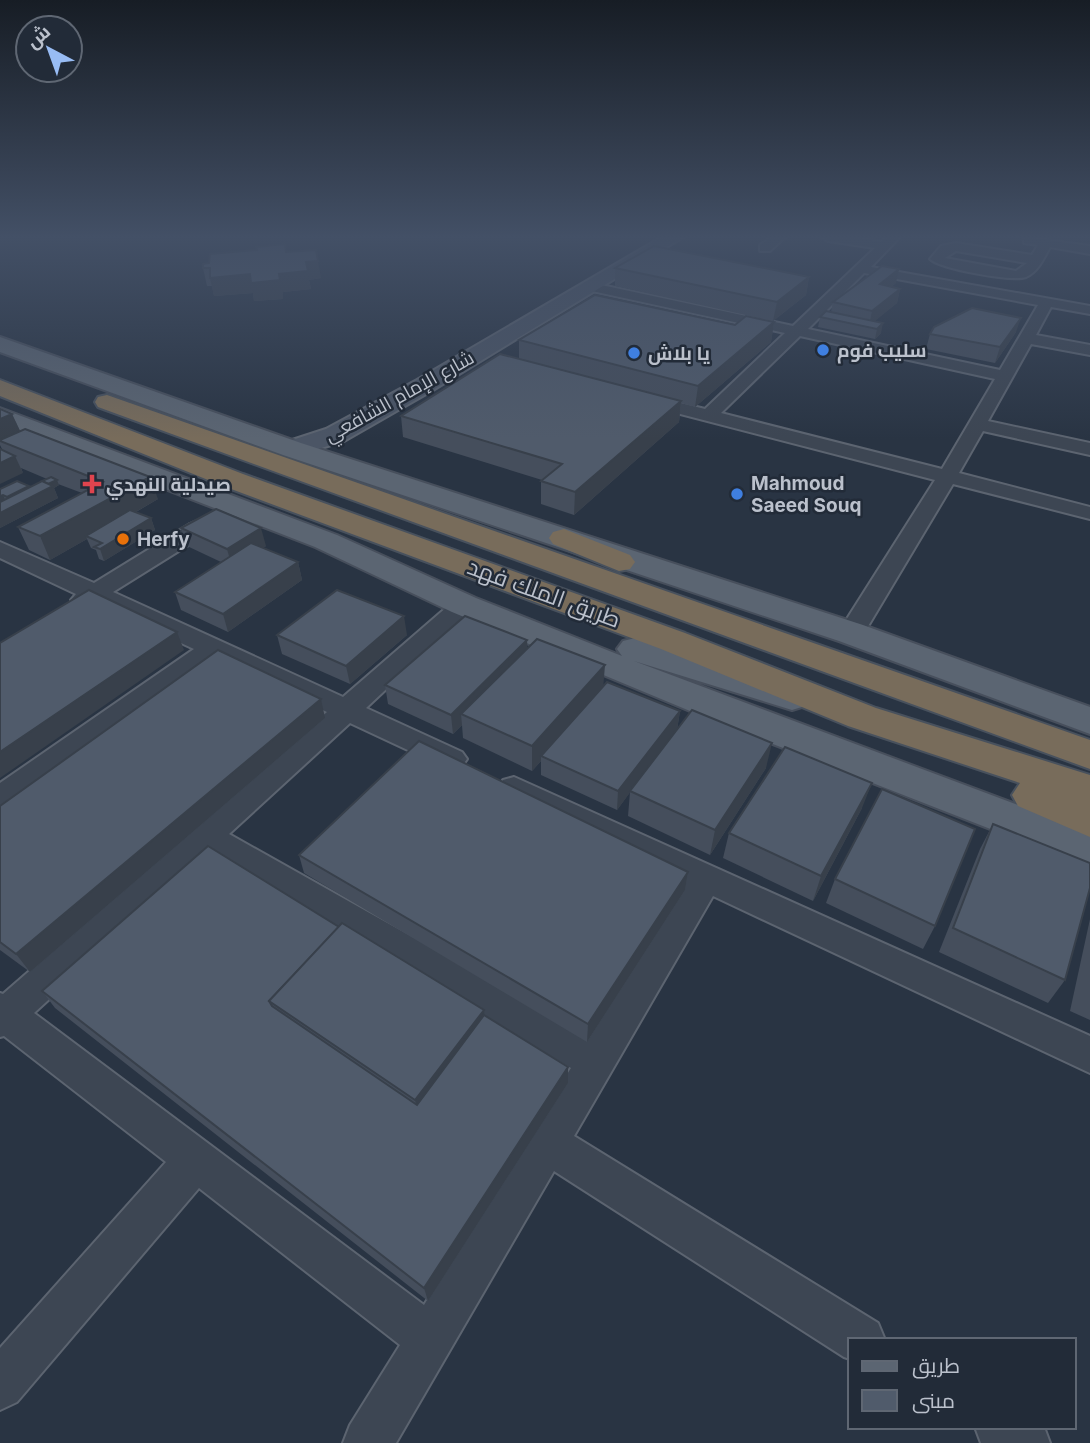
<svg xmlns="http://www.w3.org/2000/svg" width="1090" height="1443" viewBox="0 0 1090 1443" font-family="Inter,Cairo,sans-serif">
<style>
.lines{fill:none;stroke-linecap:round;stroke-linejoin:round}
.street-casing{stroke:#5c6470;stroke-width:4}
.secondary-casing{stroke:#5c6470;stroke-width:4}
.primary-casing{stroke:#474f5c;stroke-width:4}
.highway-casing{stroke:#48515d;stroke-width:4}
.street{fill:#3d4653;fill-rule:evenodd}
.secondary{fill:#4b5565;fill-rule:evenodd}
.primary{fill:#5b6572;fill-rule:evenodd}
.highway{fill:#786c5b;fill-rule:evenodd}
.wall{fill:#454e5c}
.shaded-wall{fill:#38404b}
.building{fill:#505b6b;stroke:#38404b;stroke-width:2}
.shop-dot{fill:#3f7fe0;stroke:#222b38;stroke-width:2.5}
.health-dot{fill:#e0444e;stroke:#222b38;stroke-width:2.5}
.food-dot{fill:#e8710a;stroke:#222b38;stroke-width:2.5}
.labels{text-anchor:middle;stroke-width:5;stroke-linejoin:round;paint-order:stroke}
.far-poi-label{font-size:19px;font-weight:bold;fill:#bbc1cc;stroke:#222b38;text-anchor:start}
.far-street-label{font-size:19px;fill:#bbc1cc;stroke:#222b38}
.street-label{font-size:23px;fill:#bbc1cc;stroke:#222b38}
</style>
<rect width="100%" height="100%" fill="#293443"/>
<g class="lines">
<!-- street casing -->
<g class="street-casing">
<g id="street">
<polygon points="772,237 785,237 770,251 760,251 760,245"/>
<path d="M822,237h28l32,5 5,-5h13l-29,30 219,39v8l-39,-7 -15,28 54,10v10l-59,-11 -43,77 102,22v12l-107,-24 -24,42 131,34v12l-137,-35 -89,149 -4,6 -9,2 -9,-2 -4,-6 97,-153 -297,-77 -3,-4 3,-4 6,-1 61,15 80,-76 -193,-42 -7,-4 7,-4 201,43 82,-78 -47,-7zM864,273l174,32 -38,65 -192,-41zM800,336l195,43 -53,90 -221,-56z"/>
<path d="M1024,237l66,9v8l-40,-7c-6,11 -12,25 -24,30 -14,5 -85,-8 -96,-18l11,-13 15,-3 76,12 6,-10 -14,-2zM956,251l71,12 -11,8 -71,-13z"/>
<path d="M239,502l8,1 3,5 -3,5 -41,21 -93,58 230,105 112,-97 9,-2 9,2 3,5 -110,103 96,44 5,7 -5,7 -10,4 -10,-4 -92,-43 -121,111 361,203 96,-154 -183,-87 -4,-8 4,-8 11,-3 576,259v37l-377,-177 -139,240 304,187 7,17h-35v19l-6,-2 -290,-186 -158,272h-53l7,-18 50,-80 -201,-157 -182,214 -17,8v-62l166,-186 -162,-126 -4,1v-44l3,1 324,-282 -112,-53 -204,148 -11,4v-28l194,-134 -99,-46 -12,4 -9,-2 -3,-5 5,-6 -76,-36v-16l94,41 96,-59zM209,853l362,215 -147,237 -390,-292z"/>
<polygon points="975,1427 1044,1427 1050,1443 981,1443"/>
</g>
</g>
<!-- secondary casing -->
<g class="secondary-casing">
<polygon id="secondary" points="662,237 683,237 433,390 344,441 292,457 283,455 279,449 283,443 326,429 417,380"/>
</g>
<!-- primary casing -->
<g class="primary-casing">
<g id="primary">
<polygon points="0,337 301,443 863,625 1090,707 1090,734 839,641 283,455 0,352"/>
<polygon points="0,408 337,535 476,598 622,656 617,649 623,641 635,638 805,688 811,697 805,706 792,710 634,661 1090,832 1090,868 714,721 452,612 315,547 0,425"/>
</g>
</g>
<!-- highway casing -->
<g class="highway-casing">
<g id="highway">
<polygon points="0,380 243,474 685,633 876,708 1090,775 1090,837 1018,806 1012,795 1020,783 848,726 661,649 223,486 0,396"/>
<polygon points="107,395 1090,740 1090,769 98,407 95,402 98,397"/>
<polygon points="564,529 630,555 635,562 630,569 619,571 553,544 549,538 553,532"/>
</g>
</g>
<!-- street -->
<use href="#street" class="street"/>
<!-- secondary -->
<use href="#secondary" class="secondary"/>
<!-- primary -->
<use href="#primary" class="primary"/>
<!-- highway -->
<use href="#highway" class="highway"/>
</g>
<!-- wall -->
<g class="wall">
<polygon points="286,252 321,278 309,280 311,289 283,292 283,299 254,301 253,293 214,296 212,286 207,286 203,268"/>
<polygon points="615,268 809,277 806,295 773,321 615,286"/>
<polygon points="896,283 891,287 900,289 897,303 874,321 881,333 875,339 818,327 820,317 831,312 833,302"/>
<polygon points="774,322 771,342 695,407 681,403 679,422 574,515 541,504 541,481 542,480 403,437 401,416 519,359 519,340"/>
<polygon points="1016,332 995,363 926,349 930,334"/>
<polygon points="0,409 12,414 20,431 158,499 136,512 151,518 155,530 104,561 99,559 96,550 91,548 87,539 50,560 29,550 18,527 82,493 58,484 59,485 54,488 58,498 0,528 0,489 29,486 29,488 47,479 21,468 23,473 3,451 0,445"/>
<polygon points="181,528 266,546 263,548 298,562 302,580 228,632 181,610 175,592 221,562 187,546"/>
<polygon points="277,635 407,635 350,684 282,654"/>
<polygon points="528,648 604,685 680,711 677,730 766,768 710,855 628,816 630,792 617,810 541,775 541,761 532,771 463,738 462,725 453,734 388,704 385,685"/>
<polygon points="325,718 30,972 0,950 0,806"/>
<polygon points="862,808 813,901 723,858 729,833"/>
<polygon points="993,824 1065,980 1048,1003 939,952 980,849"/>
<polygon points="299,855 688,872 685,890 587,1042 304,873"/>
<polygon points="835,879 935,926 923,949 826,903"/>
<polygon points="1090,919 1090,1020 1070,1011"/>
<polygon points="339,927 484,1010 484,1015 568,1083 428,1301 55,1008 42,991"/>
</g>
<!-- shaded-wall -->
<g class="shaded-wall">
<polygon points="318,261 321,278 309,280 311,289 283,292 283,299 254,301 253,293 214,296 210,278 250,274 279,274 306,262"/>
<polygon points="899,269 896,283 876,299 880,284"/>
<polygon points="809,277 806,295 773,321 777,302"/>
<polygon points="900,289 897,303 869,326 872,311"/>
<polygon points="1021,318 1016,332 995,363 1000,347"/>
<polygon points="774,322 771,342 695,407 698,386"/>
<polygon points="883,323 881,333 875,339 877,329"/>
<polygon points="681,401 679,422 574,515 575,492"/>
<polygon points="12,414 22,435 0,441 0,419"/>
<polygon points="15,456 23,473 0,484 0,463"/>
<polygon points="150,477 158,499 90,538 86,536 87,539 50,560 40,536"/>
<polygon points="57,480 59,485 54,488 58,498 0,528 0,513 12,507 7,497 29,486 33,496 34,491"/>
<polygon points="3,495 8,506 0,510 0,496"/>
<polygon points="151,518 155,530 104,561 100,549"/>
<polygon points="261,528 266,546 232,567 227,549"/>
<polygon points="298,562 302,580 228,632 223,614"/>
<polygon points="404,616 407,635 350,684 346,666"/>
<polygon points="177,632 184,650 0,778 0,752"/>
<polygon points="527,640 528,659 461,714 462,725 453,734 451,715"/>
<polygon points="605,665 603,690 541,756 541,761 532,771 532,746"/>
<polygon points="321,699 325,718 30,972 16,954"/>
<polygon points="680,711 677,730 617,810 618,791"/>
<polygon points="772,743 766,768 710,855 715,830"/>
<polygon points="872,783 862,808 813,901 821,876"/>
<polygon points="688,872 685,890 587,1042 588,1024"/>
<polygon points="484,1010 486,1033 420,1121 415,1100"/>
<polygon points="568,1067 568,1083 428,1301 424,1288"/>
</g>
<!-- building -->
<g class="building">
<polygon points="285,244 286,252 316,250 318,261 306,262 308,271 279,274 280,280 251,283 250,274 210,278 210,268 203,268 203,264 209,263 210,254 257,250 256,247"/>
<polygon points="654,246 809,277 777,302 615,268"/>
<polygon points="882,266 899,269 880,284 900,289 872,311 833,302"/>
<polygon points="595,295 735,325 746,316 774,322 698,386 519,340"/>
<polygon points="972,308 1021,318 1000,347 930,334 934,327"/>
<polygon points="826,311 883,323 877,329 820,317"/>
<polygon points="500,354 681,401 575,492 541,481 562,464 401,416"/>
<polygon points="0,409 12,414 0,419"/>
<polygon points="25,429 150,477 40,536 18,527 103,482 0,441 0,440"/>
<polygon points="0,449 15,456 0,463"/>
<polygon points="51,477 57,480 48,484 42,481"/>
<polygon points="17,481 29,486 7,497 3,495 0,496 0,489"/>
<polygon points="42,481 53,486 0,513 0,502"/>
<polygon points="216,509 261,528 227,549 181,528"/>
<polygon points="130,510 151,518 100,549 94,547 102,543 86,536"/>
<polygon points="251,543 298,562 223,614 175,592"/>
<polygon points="89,590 177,632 0,752 0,643"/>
<polygon points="337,590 404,616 346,666 277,635"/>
<polygon points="465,616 527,640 451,715 385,685"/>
<polygon points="537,639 605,665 532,746 461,714"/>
<polygon points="218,650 321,699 16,954 0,942 0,806"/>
<polygon points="607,682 680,711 618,791 541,756"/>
<polygon points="692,710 772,743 715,830 630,791"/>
<polygon points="419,741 688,872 588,1024 299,855"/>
<polygon points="785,747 872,783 821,876 729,833"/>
<polygon points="882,789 975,829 935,926 835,879"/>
<polygon points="993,824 1090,863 1090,888 1065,980 953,928"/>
<polygon points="208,846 339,927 269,1001 272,1006 417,1105 484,1015 568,1067 424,1288 42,991"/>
<polygon points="342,923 484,1010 415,1100 269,1001"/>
</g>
<!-- sky -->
<linearGradient id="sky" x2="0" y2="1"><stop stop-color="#171d25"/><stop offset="0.54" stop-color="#435066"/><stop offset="1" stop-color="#435066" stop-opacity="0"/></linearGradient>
<rect width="1090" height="439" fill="url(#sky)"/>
<!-- markers -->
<g class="shop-dot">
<circle cx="823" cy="350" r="7"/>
<circle cx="634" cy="353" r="7"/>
<circle cx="737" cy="494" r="7"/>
</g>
<path class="health-dot" d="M88.5 473.5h7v7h7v7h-7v7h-7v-7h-7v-7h7z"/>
<circle class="food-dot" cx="123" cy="539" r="7"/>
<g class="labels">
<!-- far-poi labels -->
<g class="far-poi-label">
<text x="837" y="357">سليب فوم</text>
<text x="648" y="360">يا بلاش</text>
<text x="751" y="490">Mahmoud<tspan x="751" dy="22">Saeed Souq</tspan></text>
<text x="106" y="491">صيدلية النهدي</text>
<text x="137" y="546">Herfy</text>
</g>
<!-- far-street labels -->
<g class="far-street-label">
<text transform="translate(399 396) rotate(-29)" y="7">شارع الإمام الشافعي</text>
</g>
<!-- street labels -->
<g class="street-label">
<text transform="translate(544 593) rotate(20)" y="8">طريق الملك فهد</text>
</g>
</g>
<!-- legend -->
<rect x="848" y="1338" width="228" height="91" fill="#222b38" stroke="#5f6773" stroke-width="2"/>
<rect x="862" y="1361" width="35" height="10" fill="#5b6572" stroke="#5f6773" stroke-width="2"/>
<text x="912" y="1373" font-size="21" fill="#bbc1cc">طريق</text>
<rect x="862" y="1390" width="35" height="21" fill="#505b6b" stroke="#5f6773" stroke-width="2"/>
<text x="912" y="1408" font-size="21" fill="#bbc1cc">مبنى</text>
<!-- north arrow -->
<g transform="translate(49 49) rotate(319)"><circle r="33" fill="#222b38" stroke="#5f6773" stroke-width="2"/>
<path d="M0-5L12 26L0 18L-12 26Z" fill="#98bcf4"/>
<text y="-10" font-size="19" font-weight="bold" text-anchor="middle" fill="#bbc1cc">ش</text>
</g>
</svg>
